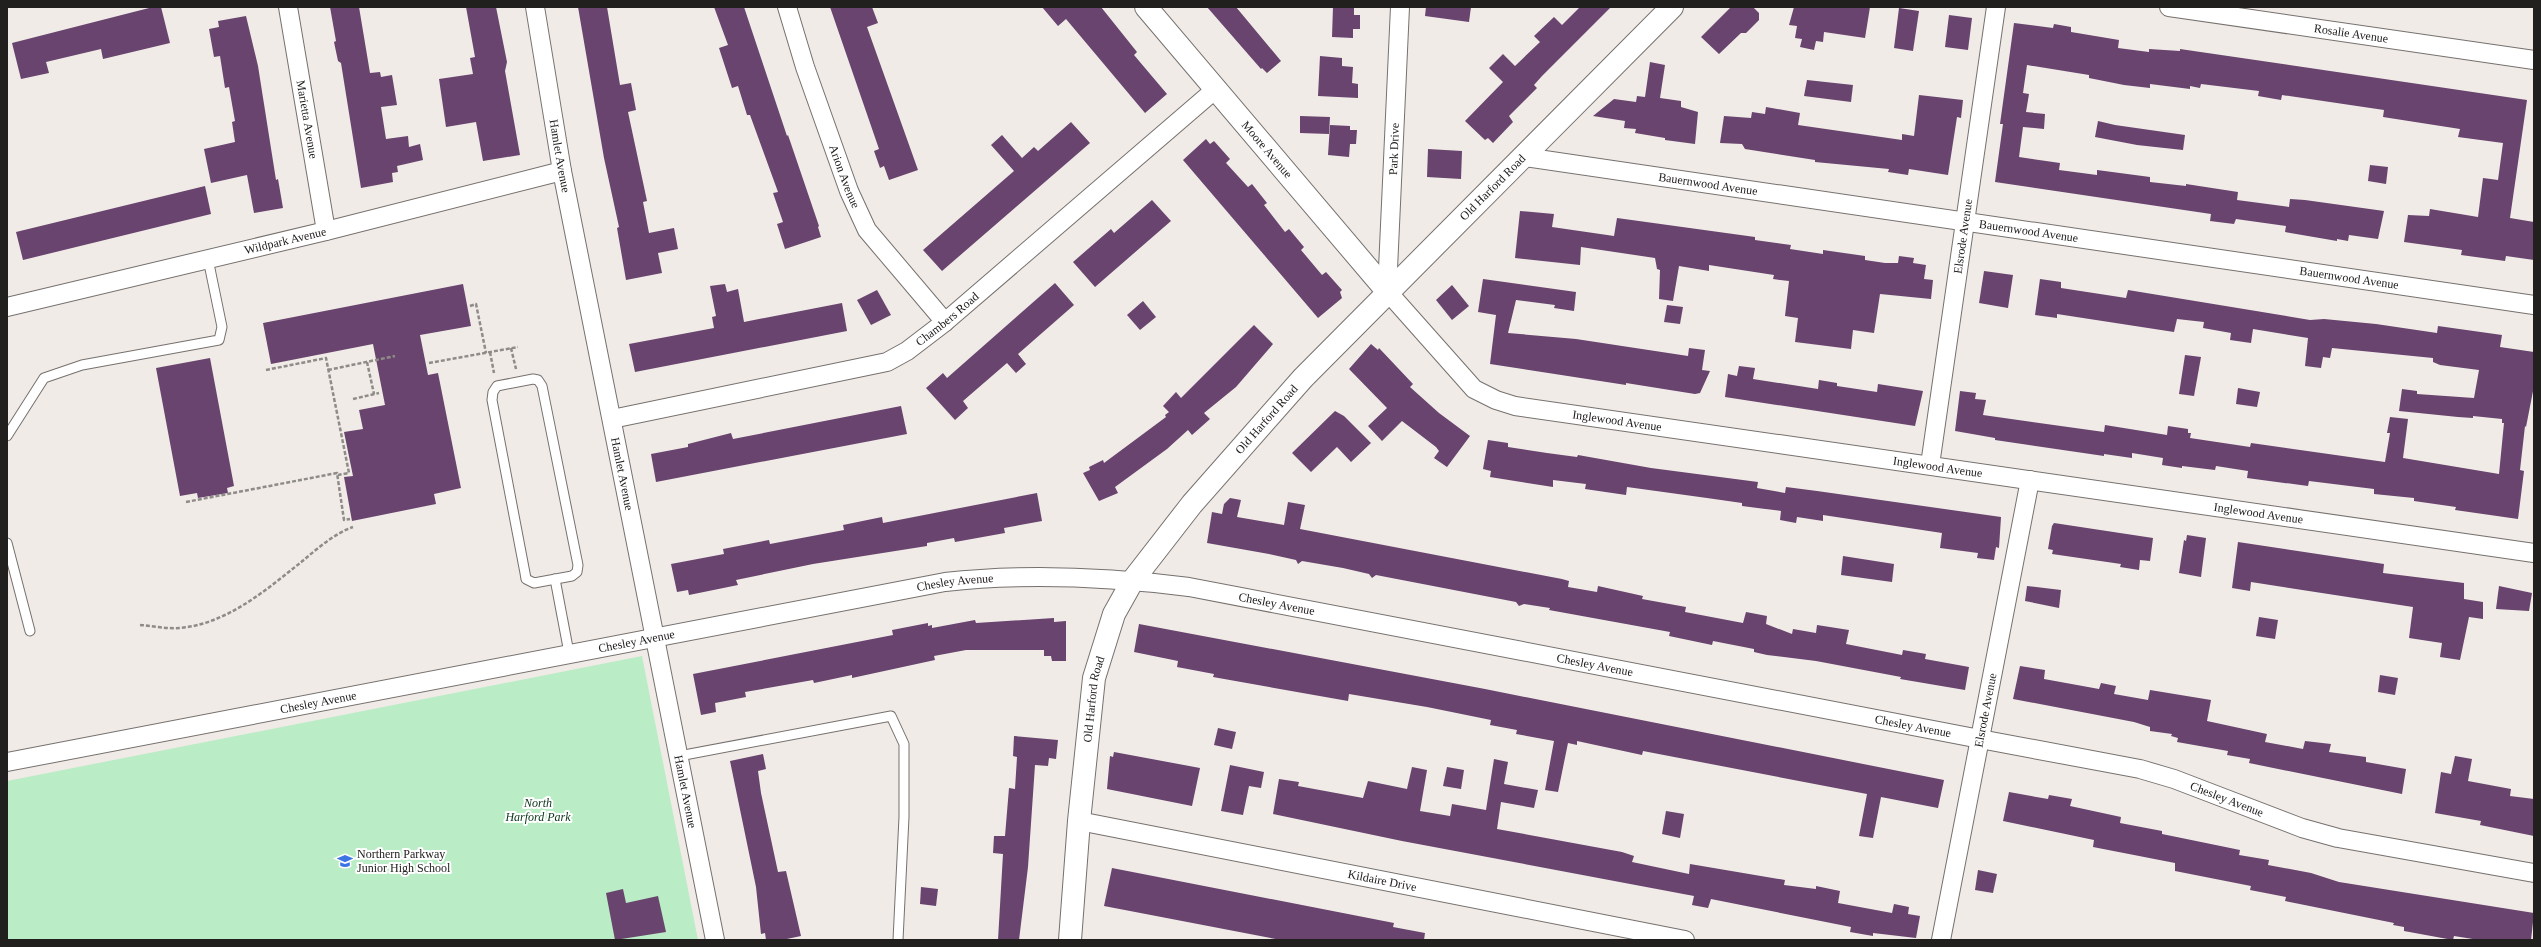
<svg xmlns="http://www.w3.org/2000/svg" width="2541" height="947" viewBox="0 0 2541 947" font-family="Georgia,serif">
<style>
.green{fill:#baecc6}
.building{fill:#68446e}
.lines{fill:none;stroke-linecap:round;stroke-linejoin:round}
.service-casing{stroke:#76716e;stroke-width:11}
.minor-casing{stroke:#76716e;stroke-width:20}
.tertiary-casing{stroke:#76716e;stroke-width:24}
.path{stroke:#8f8b89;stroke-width:2.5;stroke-dasharray:4 2;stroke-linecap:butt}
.service{stroke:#fff;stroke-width:9}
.minor{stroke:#fff;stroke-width:18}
.tertiary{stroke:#fff;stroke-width:22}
.labels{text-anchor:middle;stroke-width:4;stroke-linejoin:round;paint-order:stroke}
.street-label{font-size:12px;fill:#22201f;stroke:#fff}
.park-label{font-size:12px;font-style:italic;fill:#083318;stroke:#fff}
.poi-label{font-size:12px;fill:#22201f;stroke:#fff;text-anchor:start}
</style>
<rect width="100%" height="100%" fill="#f0ebe7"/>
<!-- green -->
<polygon class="green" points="642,656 698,940 7,940 7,781"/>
<!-- building -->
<g class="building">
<polygon points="153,7 161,7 170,43 103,59 101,49 46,62 49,73 21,79 12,43"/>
<polygon points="330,7 359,7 370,73 380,72 381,77 392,75 397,105 381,107 386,139 408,136 409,147 420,144 423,160 397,166 398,172 392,173 393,182 361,188 341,63 338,61 334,42 336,41"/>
<polygon points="466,7 496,7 507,62 505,71 520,155 483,161 476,122 446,127 439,79 473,74 470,58 475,57"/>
<polygon points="578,7 607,7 620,85 631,83 636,110 628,112 647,201 643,202 649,233 674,228 678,249 658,253 662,273 626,280 617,228 619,227 604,158"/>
<polygon points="714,7 744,7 787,136 788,135 819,226 818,227 821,237 785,249 777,224 783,222 773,193 778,192 750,115 747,115 738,86 732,88 719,48 728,45"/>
<polygon points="830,7 872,7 878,23 867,27 918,170 889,180 884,166 880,168 874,151 879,149"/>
<polygon points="1042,7 1101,7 1137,52 1134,55 1167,94 1145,113 1066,19 1058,26"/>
<polygon points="1207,7 1236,7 1281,61 1267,73 1262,68 1261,69"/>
<polygon points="1333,7 1354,7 1354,15 1360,15 1360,29 1353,29 1353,38 1332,37"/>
<polygon points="1426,7 1471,7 1469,22 1425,16"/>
<polygon points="1580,7 1611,7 1542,76 1534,85 1537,88 1509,116 1513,122 1493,143 1488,138 1485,140 1465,121 1503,82 1489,68 1503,54 1515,66 1540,42 1534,36 1554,17 1562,25"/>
<polygon points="1731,7 1753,7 1759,13 1759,20 1746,33 1741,33 1719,54 1701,37"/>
<polygon points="1794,7 1870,7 1865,38 1824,32 1823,42 1816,41 1814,50 1800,47 1802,39 1795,38 1797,26 1789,25"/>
<polygon points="1899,8 1919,11 1913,51 1894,48"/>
<polygon points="1949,15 1972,18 1968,50 1945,47"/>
<polygon points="246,16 258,66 276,180 278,179 283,208 254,213 247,175 211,183 204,149 235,142 232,122 235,121 229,87 225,88 220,56 214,57 209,29 219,27 218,21"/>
<polygon points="2014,23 2053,28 2054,24 2071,27 2071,32 2119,40 2118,48 2149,52 2149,49 2180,51 2180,49 2527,100 2510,218 2534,222 2534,260 2506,256 2505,261 2461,255 2462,250 2404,242 2408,215 2429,216 2430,209 2478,217 2483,178 2498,180 2503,143 2458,137 2460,129 2383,117 2384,110 2282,95 2281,100 2258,96 2259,91 2201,84 2200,88 2190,86 2190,89 2150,84 2150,88 2124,85 2089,78 2089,75 2027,65 2023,93 2029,94 2026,112 2045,114 2044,129 2023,127 2019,157 2060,163 2059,170 2097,175 2097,170 2150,177 2150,182 2186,186 2186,184 2238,192 2237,200 2289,207 2290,199 2305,200 2384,211 2378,239 2349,235 2348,241 2337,239 2337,241 2285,232 2286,226 2236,219 2234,224 2210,221 2211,214 1995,182 2003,124 2000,124"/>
<polygon points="1320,56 1342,58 1342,66 1353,67 1352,83 1358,84 1358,98 1318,96"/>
<polygon points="1650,62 1665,65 1660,98 1681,101 1681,107 1698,112 1695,144 1665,140 1665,138 1635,133 1636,129 1624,128 1625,121 1593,116 1614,99 1636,102 1637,96 1645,97"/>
<polygon points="1807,80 1853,85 1851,102 1804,96"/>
<polygon points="1919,95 1963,100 1961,118 1957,117 1948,175 1909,169 1908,175 1888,172 1889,169 1815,162 1815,160 1745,149 1742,144 1720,143 1724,116 1751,118 1752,112 1765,114 1766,107 1800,113 1798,125 1902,140 1902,134 1914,136"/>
<polygon points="1300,116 1330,117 1329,134 1300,133"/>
<polygon points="2098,121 2115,125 2185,135 2183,150 2137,145 2095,137"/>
<polygon points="1071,122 1090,143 942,271 923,250 1014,171 991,145 1002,135 1022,158 1034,147 1038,151"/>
<polygon points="1330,125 1350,126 1350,130 1357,130 1356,144 1350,144 1349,157 1328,155"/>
<polygon points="1206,139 1210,144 1214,141 1230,159 1226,163 1248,187 1252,184 1267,203 1264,205 1285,232 1289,229 1304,247 1301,250 1322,275 1326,272 1342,290 1340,292 1342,298 1318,318 1183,160"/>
<polygon points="1428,149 1462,151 1461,179 1427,177"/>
<polygon points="2370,165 2388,167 2386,184 2368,181"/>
<polygon points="205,186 211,214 23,260 16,232"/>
<polygon points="1152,200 1171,221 1095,287 1073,262 1111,229 1114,233"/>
<polygon points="1520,211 1554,214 1552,227 1614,236 1617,218 1755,237 1755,240 1791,245 1790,249 1823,254 1823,250 1865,256 1865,260 1885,263 1898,263 1899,256 1914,258 1913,263 1926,265 1924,279 1933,280 1931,299 1880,294 1874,333 1853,330 1851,349 1795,342 1798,318 1785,316 1789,281 1773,279 1774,275 1709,265 1709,271 1679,266 1673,301 1659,299 1660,270 1657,269 1655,258 1581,247 1580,265 1515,258"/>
<polygon points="1984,271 2013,275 2008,308 1979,303"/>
<polygon points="1483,279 1576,292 1574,311 1554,308 1555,305 1516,300 1508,333 1576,339 1688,356 1689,348 1705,350 1702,370 1710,371 1700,393 1695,394 1626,383 1626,385 1490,364 1496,315 1478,312"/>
<polygon points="2040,279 2061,282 2061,288 2126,298 2128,290 2310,320 2324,319 2376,324 2437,333 2438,326 2502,335 2500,347 2534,352 2534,386 2526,427 2525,426 2520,470 2524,471 2518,519 2455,510 2456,507 2414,501 2414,498 2374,494 2374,489 2309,481 2308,486 2247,478 2248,471 2216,466 2215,470 2182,466 2182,468 2162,465 2163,458 2132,453 2132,458 2104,454 2104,456 1995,440 1995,438 1955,431 1960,391 1976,393 1975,399 1986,400 1983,415 2104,432 2105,425 2167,435 2168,426 2188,429 2188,433 2191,433 2190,438 2250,447 2251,443 2385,462 2390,433 2387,433 2390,417 2408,419 2403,458 2499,474 2504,423 2502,423 2502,419 2473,416 2473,418 2458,417 2399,411 2402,389 2417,391 2417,394 2474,398 2479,370 2440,365 2433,362 2433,358 2332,348 2330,358 2323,357 2321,368 2305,366 2308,338 2253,329 2251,343 2230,340 2231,333 2203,328 2204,322 2177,319 2174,332 2057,314 2057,318 2035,315"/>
<polygon points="1055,283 1074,305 1018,354 1026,364 1016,373 1007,363 963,401 968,408 955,420 926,388 943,373 947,378"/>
<polygon points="463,284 471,326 420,335 428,375 438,373 461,488 434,494 436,504 352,521 344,477 353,476 344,432 363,429 359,410 385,405 373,344 271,364 263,323"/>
<polygon points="725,284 727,292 738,289 744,322 842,303 847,331 635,372 629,344 714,328 712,317 716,316 710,286"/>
<polygon points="1452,285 1469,306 1452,320 1436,300"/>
<polygon points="877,290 891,315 871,325 857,300"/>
<polygon points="1143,301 1156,317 1140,330 1127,315"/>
<polygon points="1667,305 1683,307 1680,324 1664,322"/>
<polygon points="1254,325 1273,344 1236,387 1204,413 1210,419 1192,435 1188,430 1167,449 1115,487 1118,493 1099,501 1083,473 1090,470 1089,467 1103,460 1104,463 1166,417 1165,415 1169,412 1163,406 1176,392 1181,398"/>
<polygon points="1371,344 1378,350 1379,348 1413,384 1410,387 1439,413 1470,436 1447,467 1434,458 1439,451 1436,447 1402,421 1382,441 1368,426 1387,408 1349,369"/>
<polygon points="2185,355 2201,357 2194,396 2179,394"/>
<polygon points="210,358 234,486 227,488 228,493 198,498 197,493 180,496 156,368"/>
<polygon points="1739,366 1755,368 1753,379 1818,389 1819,380 1837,383 1837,386 1877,392 1878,384 1923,391 1915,426 1725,397 1728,374 1737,376"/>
<polygon points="2238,388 2260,392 2257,407 2236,404"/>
<polygon points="901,406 907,434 656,482 651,454 688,447 688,444 731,433 733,439"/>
<polygon points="1335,411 1344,416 1371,443 1351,462 1337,447 1311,472 1292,453"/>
<polygon points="1488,440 1508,443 1508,447 1547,453 1577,457 1578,455 1651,468 1758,482 1757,488 1785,493 1786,487 1817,491 2001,517 1999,548 1996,547 1994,560 1977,558 1978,553 1940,548 1942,533 1823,515 1823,521 1797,517 1796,523 1780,520 1781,511 1742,506 1742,503 1707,498 1627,487 1626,495 1585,489 1586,484 1553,480 1553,487 1490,477 1491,471 1483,469"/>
<polygon points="1037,493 1042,521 1004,528 1005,533 955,542 954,538 927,543 927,546 813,564 736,580 738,585 689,595 688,590 677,592 671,564 724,554 723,549 769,540 770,544 844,530 843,525 882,517 883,523"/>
<polygon points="1230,498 1241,500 1237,517 1284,525 1288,502 1305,505 1300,529 1562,579 1569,581 1568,587 1597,592 1598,586 1643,596 1642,599 1686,607 1685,612 1743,623 1746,612 1767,616 1766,624 1792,634 1793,629 1816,633 1817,625 1849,630 1846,644 1902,655 1903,650 1926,654 1925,659 1969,667 1965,690 1900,679 1901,677 1816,661 1767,655 1754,652 1754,649 1713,641 1712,645 1669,636 1670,632 1549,610 1550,608 1524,604 1519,606 1516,602 1376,575 1372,578 1369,574 1343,568 1302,561 1298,564 1296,560 1269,554 1207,543 1212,512 1222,514 1224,504"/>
<polygon points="2054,523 2153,538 2150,561 2140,560 2139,570 2120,567 2121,564 2052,554 2053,550 2048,549 2052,526"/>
<polygon points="2187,535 2206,538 2201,577 2179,573 2184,540 2186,541"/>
<polygon points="2238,542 2384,564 2383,573 2464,583 2464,599 2483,602 2483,619 2469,617 2460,660 2440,657 2442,643 2409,638 2413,607 2251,582 2250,591 2232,588"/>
<polygon points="1843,556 1894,564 1892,582 1841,575"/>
<polygon points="2027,586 2061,590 2059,608 2025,601"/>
<polygon points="2499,586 2532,593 2529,611 2496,609"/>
<polygon points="2259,617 2278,620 2275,639 2256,636"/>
<polygon points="1054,618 1054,622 1066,621 1066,661 1052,661 1051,656 1044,656 1044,650 966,650 934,656 935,660 852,678 852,675 814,683 813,680 745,692 746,697 715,703 716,712 701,715 693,674 893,635 892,630 928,623 928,626 932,625 932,628 975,620 976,623"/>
<polygon points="1139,624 1485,689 1944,780 1938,808 1881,797 1873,838 1859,836 1867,794 1643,751 1642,755 1577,741 1577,745 1568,743 1558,792 1545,790 1554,741 1516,734 1517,730 1490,725 1491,720 1427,707 1349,694 1348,701 1213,677 1214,674 1177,667 1178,661 1134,652"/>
<polygon points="2020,666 2045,670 2044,679 2099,689 2101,683 2116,686 2114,694 2148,700 2150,690 2211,700 2207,721 2267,734 2265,742 2303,749 2305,741 2331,744 2329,752 2366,757 2366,762 2406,769 2402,794 2249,763 2250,759 2227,755 2228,751 2177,742 2178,738 2171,736 2172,734 2150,731 2150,727 2134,722 2013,699"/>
<polygon points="2380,675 2398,678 2395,695 2378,692"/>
<polygon points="1218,728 1236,732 1232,749 1214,745"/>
<polygon points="1014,736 1058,740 1056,759 1049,758 1048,766 1035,765 1028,867 1019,940 998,940 1003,854 993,853 994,836 1005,836 1009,788 1015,789 1017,757 1013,756"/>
<polygon points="1114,752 1200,768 1192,806 1107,789 1110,756 1113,757"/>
<polygon points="763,754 766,769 758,771 761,793 778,872 786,871 801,936 782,940 766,940 765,933 761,934 756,887 730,761"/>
<polygon points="2455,756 2472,759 2468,781 2511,789 2510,796 2534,799 2534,836 2480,825 2481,821 2435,813 2441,772 2451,774"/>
<polygon points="1494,759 1508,762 1504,784 1538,790 1534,808 1501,802 1497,829 1622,852 1634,856 1632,862 1689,874 1690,864 1785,880 1784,885 1816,889 1816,886 1840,891 1838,903 1892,913 1894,904 1909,907 1908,914 1920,916 1916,938 1873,933 1873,936 1850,932 1851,927 1711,899 1708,908 1692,905 1694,896 1402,841 1273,814 1279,779 1299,782 1298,786 1363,798 1368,781 1407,789 1412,767 1427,770 1420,811 1450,816 1452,804 1486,810"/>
<polygon points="1230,765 1264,772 1261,788 1249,786 1243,815 1221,811"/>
<polygon points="1447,767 1464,770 1461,789 1443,786"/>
<polygon points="2009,792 2048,799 2049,795 2072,799 2070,806 2121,817 2120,823 2162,831 2162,834 2240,850 2239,855 2269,860 2268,865 2311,873 2339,882 2534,913 2531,940 2479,940 2454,936 2453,940 2404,931 2404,927 2393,925 2394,923 2285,901 2286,897 2250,890 2251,886 2175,871 2175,863 2093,847 2094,840 2003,821"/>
<polygon points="1666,811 1684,814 1680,838 1662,834"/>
<polygon points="1112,868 1394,923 1393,927 1425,933 1424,940 1281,940 1104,906"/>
<polygon points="1978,870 1997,874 1993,893 1975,890"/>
<polygon points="921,887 938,889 936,906 920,904"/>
<polygon points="623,889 626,903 658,896 666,932 615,940 606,893"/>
</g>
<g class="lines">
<!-- service casing -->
<g class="service-casing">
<g id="service">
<polygon points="533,379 538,380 542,386 578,565 577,572 572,576 534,583 526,579 525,573 492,400 493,392 497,386"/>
<polyline points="7,436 44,378 82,365 219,340 222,327 208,259"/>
<polyline points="7,543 30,631"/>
<polyline points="555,579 569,653"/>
<polyline points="679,756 891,716 904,744 904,817 898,940"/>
</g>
</g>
<!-- minor casing -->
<g class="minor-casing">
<g id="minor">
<path id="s1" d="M288,7l38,224"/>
<path id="s2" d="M535,7l27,164 153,769"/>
<path id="s3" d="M787,7l18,60 44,124 18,39 78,92"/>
<path id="s4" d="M1400,7l-13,284 87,98 22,11 19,6 1019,147"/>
<path id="s5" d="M2169,7l365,53"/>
<path id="s6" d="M1524,157l1010,148"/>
<path id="s7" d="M7,307l319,-76 236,-60"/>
<path id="s8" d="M612,419l275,-57 20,-11 38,-29 272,-234"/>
<path id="s9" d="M1930,465l66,-458"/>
<path id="s10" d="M7,762l938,-180c80,-9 164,-5 244,5l791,152 160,30 34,10 128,49 36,10 196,35"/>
<path id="s11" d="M1079,821l606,119"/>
<path id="s12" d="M1941,940l89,-460"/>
</g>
</g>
<!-- tertiary casing -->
<g class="tertiary-casing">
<g id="tertiary">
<path id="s13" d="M1146,7l241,284"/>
<path id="s14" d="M1070,940l9,-119 15,-143 20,-64 19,-34 59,-76 111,-126 369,-371"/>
</g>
</g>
<!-- path -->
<g class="path">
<polyline points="470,306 476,304 486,353"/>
<polyline points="511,348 516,369"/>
<polyline points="490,352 494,373"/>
<polyline points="367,362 374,394"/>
<polyline points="429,363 518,347"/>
<polyline points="266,370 326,358 349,473 338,475"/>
<polyline points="328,370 395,356"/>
<polyline points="353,399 379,393"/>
<polyline points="186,502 337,473 344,520 350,519"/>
<path d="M140,625c13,1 27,4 40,3 46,-4 85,-37 120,-65 16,-13 33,-29 53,-36"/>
</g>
<!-- service -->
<use href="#service" class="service"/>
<!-- minor -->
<use href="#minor" class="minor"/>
<!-- tertiary -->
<use href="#tertiary" class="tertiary"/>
</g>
<!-- icons -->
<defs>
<g id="school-bare" transform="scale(1.2)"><path d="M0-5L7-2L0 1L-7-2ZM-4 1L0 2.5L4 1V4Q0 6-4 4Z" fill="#3b75e5" stroke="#fff" stroke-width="2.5" paint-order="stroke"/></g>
</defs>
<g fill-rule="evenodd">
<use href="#school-bare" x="345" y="861"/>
</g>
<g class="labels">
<!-- street labels -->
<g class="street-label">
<text dy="4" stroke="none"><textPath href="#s5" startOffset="184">Rosalie Avenue</textPath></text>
<text dy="4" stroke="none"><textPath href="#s1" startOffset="114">Marietta Avenue</textPath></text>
<text dy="4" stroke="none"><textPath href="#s13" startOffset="187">Moore Avenue</textPath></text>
<text transform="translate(1394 149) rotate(-88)" y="4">Park Drive</text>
<text dy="4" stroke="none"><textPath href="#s2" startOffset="151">Hamlet Avenue</textPath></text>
<text dy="4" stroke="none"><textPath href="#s3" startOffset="179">Arion Avenue</textPath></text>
<text dy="4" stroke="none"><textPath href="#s6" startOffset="186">Bauernwood Avenue</textPath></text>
<text dy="4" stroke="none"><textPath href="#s14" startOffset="902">Old Harford Road</textPath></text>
<text dy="4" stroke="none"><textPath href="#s6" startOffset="510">Bauernwood Avenue</textPath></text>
<text dy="4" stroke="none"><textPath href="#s9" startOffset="231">Elsrode Avenue</textPath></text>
<text dy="4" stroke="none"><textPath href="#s7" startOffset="286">Wildpark Avenue</textPath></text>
<text dy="4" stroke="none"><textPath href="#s6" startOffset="834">Bauernwood Avenue</textPath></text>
<text dy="4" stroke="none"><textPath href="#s8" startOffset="355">Chambers Road</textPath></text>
<text dy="4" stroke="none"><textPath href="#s14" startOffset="578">Old Harford Road</textPath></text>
<text dy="4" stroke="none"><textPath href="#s4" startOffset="563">Inglewood Avenue</textPath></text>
<text dy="4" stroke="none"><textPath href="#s4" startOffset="887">Inglewood Avenue</textPath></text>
<text dy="4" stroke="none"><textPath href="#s2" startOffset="475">Hamlet Avenue</textPath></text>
<text dy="4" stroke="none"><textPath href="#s4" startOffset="1211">Inglewood Avenue</textPath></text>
<text dy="4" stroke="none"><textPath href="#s10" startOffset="965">Chesley Avenue</textPath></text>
<text dy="4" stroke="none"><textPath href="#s10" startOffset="1289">Chesley Avenue</textPath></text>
<text dy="4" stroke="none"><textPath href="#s10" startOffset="641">Chesley Avenue</textPath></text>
<text dy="4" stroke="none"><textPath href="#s10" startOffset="1613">Chesley Avenue</textPath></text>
<text dy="4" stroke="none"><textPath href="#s14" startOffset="242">Old Harford Road</textPath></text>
<text dy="4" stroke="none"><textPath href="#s10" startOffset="317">Chesley Avenue</textPath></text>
<text dy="4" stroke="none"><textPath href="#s12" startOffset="234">Elsrode Avenue</textPath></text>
<text dy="4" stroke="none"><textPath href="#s10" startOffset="1937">Chesley Avenue</textPath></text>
<text dy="4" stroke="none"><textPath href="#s2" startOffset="799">Hamlet Avenue</textPath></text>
<text dy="4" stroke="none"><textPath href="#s10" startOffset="2260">Chesley Avenue</textPath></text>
<text dy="4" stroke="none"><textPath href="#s11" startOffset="309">Kildaire Drive</textPath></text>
</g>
<!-- park labels -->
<g class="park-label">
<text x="538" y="807">North<tspan x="538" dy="14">Harford Park</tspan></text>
</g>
<!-- poi labels -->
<g class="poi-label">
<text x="357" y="858">Northern Parkway<tspan x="357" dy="14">Junior High School</tspan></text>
</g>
</g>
<!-- border -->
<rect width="2541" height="947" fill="none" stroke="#22201f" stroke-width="16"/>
</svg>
